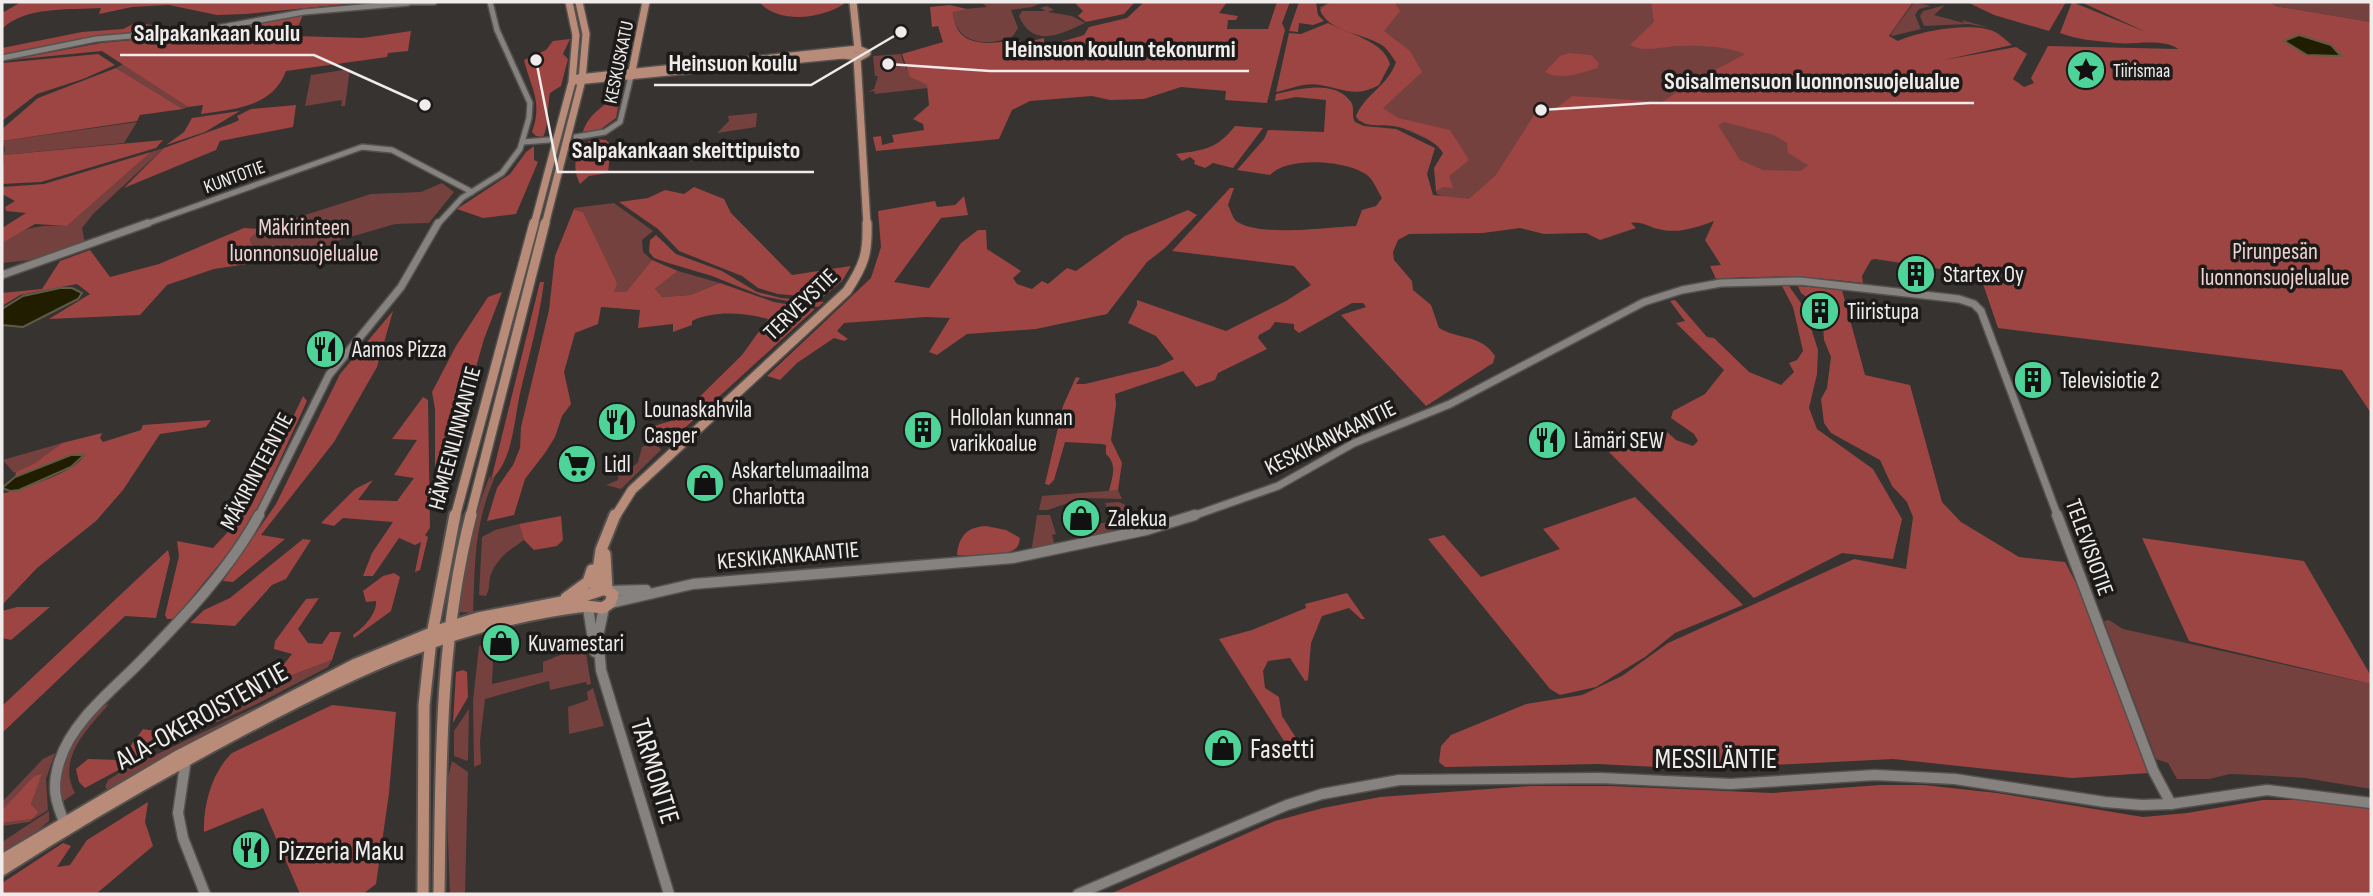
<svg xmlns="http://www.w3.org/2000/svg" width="2373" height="896" viewBox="0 0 2373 896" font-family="'Sofia Sans Condensed',sans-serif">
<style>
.green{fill:#75413e}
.forest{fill:#9d4543;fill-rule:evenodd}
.water{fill:#211d00;stroke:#5f5b46;stroke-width:2}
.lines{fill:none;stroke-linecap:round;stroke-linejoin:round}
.minor-far2-casing{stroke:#54514f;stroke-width:8}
.minor-far1-casing{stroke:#54514f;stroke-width:10}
.minor-casing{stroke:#54514f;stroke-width:13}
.major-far2-casing{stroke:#54514f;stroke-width:10}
.major-far1-casing{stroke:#54514f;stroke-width:12}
.major-casing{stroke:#54514f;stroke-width:15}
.minor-far2{stroke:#86827f;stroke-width:5}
.minor-far1{stroke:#86827f;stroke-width:7}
.minor{stroke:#86827f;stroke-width:10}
.major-far2{stroke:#b88c79;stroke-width:7}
.major-far1{stroke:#b88c79;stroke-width:9}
.major{stroke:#b88c79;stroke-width:11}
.labels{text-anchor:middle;stroke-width:7;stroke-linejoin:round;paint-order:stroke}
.far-street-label{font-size:19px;fill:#efeceb;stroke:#1c1b19}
.far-poi-label{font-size:19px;fill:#efeceb;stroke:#1c1b19;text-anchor:start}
.park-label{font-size:23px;fill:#eed3d1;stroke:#1c1b19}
.poi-label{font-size:23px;fill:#efeceb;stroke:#1c1b19;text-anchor:start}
.street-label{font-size:23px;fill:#efeceb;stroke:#1c1b19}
.near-street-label{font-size:28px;fill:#efeceb;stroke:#1c1b19}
.near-poi-label{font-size:28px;fill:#efeceb;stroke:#1c1b19;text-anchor:start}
.leader{fill:none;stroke:#efeceb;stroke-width:2.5}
.callout-dot{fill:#efeceb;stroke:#1c1b19;stroke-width:2.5}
.callout-label{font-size:24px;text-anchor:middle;font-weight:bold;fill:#efeceb;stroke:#1c1b19;stroke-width:7;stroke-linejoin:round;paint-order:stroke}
</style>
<rect width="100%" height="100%" fill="#363330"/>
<!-- green -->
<g class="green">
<path d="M981,2h63l-12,5 -21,3 7,18 -5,8c-25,12 -60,8 -60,-26l34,-3z"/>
<polygon points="1331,2 1718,2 1740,41 1784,135 1808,165 1802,172 1493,220 1437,194 1436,191 1444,153 1440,145 1398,126 1359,121 1356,117 1366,100 1382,89 1397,63 1385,46 1335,24 1322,14 1320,7"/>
<polygon points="1914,2 1931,6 1919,9 1915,15 1921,29 1892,36 1891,34"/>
<polygon points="2271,2 2371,2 2371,22 2275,6"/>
<polygon points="1945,5 1934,15 1964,23 1962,20 1990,28 1969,24 1924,26 1920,16 1923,11"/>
<path d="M1047,6l7,4 -6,2 24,4 13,7c-24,11 -52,26 -66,-7l3,-5h24l-6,-3z"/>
<path d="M901,54c3,14 11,27 26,30l1,4 -53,6 -1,-3 -6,1 6,-3 4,-13h-3l-2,-20z"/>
<polygon points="123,64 188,107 183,109 116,68"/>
<polygon points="350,69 345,106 341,106 342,100 305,106 311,75"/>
<polygon points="757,113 756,127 717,133 729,121 728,116"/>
<polygon points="137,122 124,143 4,155 5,148 2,141"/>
<path d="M164,148l-71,66 -11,14 3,15 -45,16 -38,4v-20c21,-17 39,-18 65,-17l84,-74z"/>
<polygon points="442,183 454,192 429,223 395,224 333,242 315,263 254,263 250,237 261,229 371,194 421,192"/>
<polygon points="614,203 653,231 642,240 643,252 652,260 626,292 613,292 616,283 583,212 573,208"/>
<polygon points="678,271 720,283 690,295 662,297 654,290"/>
<polygon points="62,443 35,463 14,473 3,460"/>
<polygon points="649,444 658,446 661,450 621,489 606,485 618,480 619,471 611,472 612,466 625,464 624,467 629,470 638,462 642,447"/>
<path d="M490,475l1,5 4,-3c-21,47 -20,85 -22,136l-13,-1c2,-46 13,-94 30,-137z"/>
<polygon points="1118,490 1122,499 1082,498 1048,510 1039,510 1042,496"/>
<polygon points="1118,502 1124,504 1134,521 1129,531 1069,543 1068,541 1083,538 1080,528 1112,521 1105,503"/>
<polygon points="1037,515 1050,515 1056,534 1052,535 1054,543 1061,542 1061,545 1038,550 1032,547"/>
<path d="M519,524l5,16c-14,10 -26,17 -33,34 -3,8 0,13 -5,22l-7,-1 3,-58 13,-7z"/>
<polygon points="2109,620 2123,629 2371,684 2371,789 2305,778 2255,775 2230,774 2209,779 2177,779 2168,763 2156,759 2104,621"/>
<polygon points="580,640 584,641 591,684 587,685 586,682 550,690 549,681 485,699 480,741 481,764 474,767 473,701 479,646 494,641 492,684 543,672 543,662 570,651"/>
<polygon points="332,660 328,667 257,704 179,739 250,702 287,677"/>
<polygon points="593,688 604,726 569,734 568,707 588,700 587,692"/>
<path d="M109,704c-21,24 -53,55 -34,89l-13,9c-1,-7 -4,-15 -4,-22 1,-19 33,-72 51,-76z"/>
<polygon points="258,706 120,785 108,790 105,787 108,780 126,769"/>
<polygon points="469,709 468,759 467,761 454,756 454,731"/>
<polygon points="55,753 46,779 48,810 29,822 2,826 2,823 32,819 37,812 31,804 41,773 34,776 2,810 2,802 43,759"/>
<polygon points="452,761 468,772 465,894 450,894 446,786"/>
<polygon points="49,811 49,821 27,840 2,856 2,842"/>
</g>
<!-- forest -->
<g class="forest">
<path d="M21,2h344l-119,12 -29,1 -48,-10 -37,2 -33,7 2,-6c-31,2 -76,-2 -99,21v-16z"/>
<path d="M759,2h84l1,2c-23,15 -65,20 -85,-2z"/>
<polygon points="1074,2 1135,2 1124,14 1086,22 1078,16 1083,11"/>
<path d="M1144,2h83l-8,11 19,3 -2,4h-8l-1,9h41l9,-27h13l-8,21 3,7 -18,73 -42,-3 1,-9 -45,-4 -37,12 -34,1 -18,-4 -62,5 -18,9 -13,29 -123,12 -3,-14 8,-1 1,9 12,-3 -2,-7 32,-5 -1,-6 -10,-5 16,-14 -2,-20 -17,-8 -8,-23 41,-12 -5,-16 -6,1 -2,-20 20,-2 17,4 -14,3c2,37 37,33 65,27l5,4 21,-5v4l10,2 30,-9 5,-8 38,-9z"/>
<polygon points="1299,2 1316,2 1318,15 1324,21 1313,25 1299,23 1298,32 1289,31"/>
<path d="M1330,2h71l-6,1 5,8 -16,20 26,20 12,21 -39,36 15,10 52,12 19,30 -20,16 4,12 -10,-1 -7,4 -2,-23 9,-15c-7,-13 -35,-25 -50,-27 -13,-2 -29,3 -37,-10 9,-22 32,-30 40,-54 -4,-5 -8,-13 -14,-17 -18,-12 -53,-12 -62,-35z"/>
<path d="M1651,2h262l-24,34 9,5c21,-10 75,-20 97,-9 6,3 12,9 17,13l-68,15 72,-13 11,7 -14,25 11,8 10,-4 -3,-5 17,-32 130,3c-15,-11 -43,-4 -62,-6 -18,-2 -38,-3 -56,-10l12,-31 74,30 -65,-30h190l4,4 96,16v391l-29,-43 -344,-42 -18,-53 -105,-16 -4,1 -9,16 1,7c-50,-7 -97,-8 -147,-4l-6,-13 11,-1 -16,-25 9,-19c-19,7 -36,13 -56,8 -9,-2 -17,-8 -27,-6l5,5 -36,12 -14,-7 -42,1 -24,-6 -37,5 -74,1 -11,6 -5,12 1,8 18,21 1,9 18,15 8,23c20,12 42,6 56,28l-2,7 -67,43 -85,-91 25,-8 -3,-4h-11l-53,30 -5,-4v-5l-19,-2 -5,7 -11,6 -1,3 9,11 -49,24 -3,7 -19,7 -13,-16 -68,23 1,11 -5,35 11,23 -4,27 -9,1c3,-14 9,-26 -3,-37v-9l-4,-1 -37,-2 -11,38 -5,5 -4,-1 18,-78 13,-29 4,1 -4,6h9l74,-18 15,-7 -18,-23 -28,-13 9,-18v-5l89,31 60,-30 25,-16 -17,-19 -122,-15 58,-63h4l-6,17c2,4 4,11 7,15 20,18 94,7 121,6l6,-16 14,-4 6,-8c-4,-6 -9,-19 -15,-23 -20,-15 -80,-19 -97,0l-33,-5 27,-31 4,-9 56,2 2,-32 -30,-3 -21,4 1,-7c22,-5 59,-15 75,8 4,6 0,13 4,20l9,4 32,3 39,19 -8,26 6,21 36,4 27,-24 40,-63 17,-1 19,-15 90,6 31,-20 52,-28c-19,-8 -45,-9 -66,-8 -15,0 -35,7 -49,-1l24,-23zM1724,122l50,13 13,8 1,10 20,12 -7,6 -38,-1 -23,-10 -22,-35z"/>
<polygon points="1967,2 2066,2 2049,31 1994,15"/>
<path d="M303,15l-9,21 69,2 48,-7 -3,20 -20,2 -1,4 -101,14c-13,36 -52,38 -85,43l2,-9 -15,2 -86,-56 -92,9 91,-17 117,-11z"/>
<polygon points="135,23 180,28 105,35 2,55 2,48 82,32 123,29"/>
<path d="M1328,23c20,11 55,17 62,41l-11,21c-24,13 -35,4 -59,0 -14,-3 -30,4 -44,7l13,-59 12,1z"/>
<path d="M570,39l-7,15 5,5 -7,27 -11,7c-3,13 -1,34 -7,44l-7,-1 -4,-4c11,-30 -1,-43 -8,-72l22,-10 7,-9z"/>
<path d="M1569,53l22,2 8,8 -2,5c-16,5 -37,13 -52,4l15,-16z"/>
<polygon points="98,54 115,65 83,79 37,94 2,121 2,63"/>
<polygon points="116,68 183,109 140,115 137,121 2,141 2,129 38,98"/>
<path d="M621,82h2l-7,36 -15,11 -19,6c7,-28 31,-28 39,-53z"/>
<polygon points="296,105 293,127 220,141 216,150 124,188 164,148 233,123 239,120 237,116 251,109"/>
<polygon points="240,111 205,132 166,145 184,132 192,118"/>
<path d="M1235,126l28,2 -30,40 -20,-5 -8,5 -11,-4 1,-3 -5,-4 -8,4 -6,-7c28,-4 41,-5 59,-28z"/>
<path d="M593,139l13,1 5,5 -3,28 -19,3 -9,8c-9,-19 -5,-34 13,-45z"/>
<polygon points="163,140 156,148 41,182 2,184 4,155"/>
<polygon points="534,146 534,160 538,162 516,214 483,218 457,209 510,174 526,152"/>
<polygon points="151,152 67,226 35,224 2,243 2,228 26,213 6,211 5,207 15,201 2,194 2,187 44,184"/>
<polygon points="694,187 724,199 731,213 792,275 851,266 842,281 822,298 778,294 758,288 742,276 679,251 658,229 619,202 648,198 665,190 684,194"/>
<polygon points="964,196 968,215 941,218 894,282 929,288 961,243 978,230 986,230 987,249 1021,271 1013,278 1017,284 1032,289 1042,281 1048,284 1067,268 1076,271 1125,236 1188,210 1197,215 1165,248 1147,262 1107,314 1036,329 967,334 937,355 929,352 950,318 926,317 844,323 837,331 848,339 844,341 834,338 797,363 780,380 767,376 871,278 881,247 878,211 935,201 937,207 955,205"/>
<path d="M574,209l9,3 34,71 -3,9h12l26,-32 26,11 -23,18 7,8 28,-2 30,-12 54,19 41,7 -139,127 -11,4 -14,-13 26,-8 65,-64 26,-36c-23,-6 -53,-9 -76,2v4l-19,7v-8l-35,4 2,-18 -39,-3 -3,17 -23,9 -11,39 7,32 -9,12 -7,21 -10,16 -20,26 -11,36 -27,6 10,-33 16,-23 7,-17 1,-21 28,-117 6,-54z"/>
<polygon points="244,228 261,229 250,238 254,263 214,269 167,285 140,315 49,319 90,294 77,284 20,295 2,306 2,293 42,289 60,261 90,250 110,277 159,264"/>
<polygon points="656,235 676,254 722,271 757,292 781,298 824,302 818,307 762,296 712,276 665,262 654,258 649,252 650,240"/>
<path d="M540,282h4c-5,38 -14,70 -23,107 -7,29 -7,70 -30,91z"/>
<polygon points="1782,286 1789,286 1805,309 1818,350 1817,374 1809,408 1817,429 1873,469 1902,519 1893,559 1842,553 1754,598 1609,452 1666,431 1676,440 1693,446 1698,441 1694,434 1671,418 1673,411 1705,394 1724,370 1676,323 1685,321 1670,301 1675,300 1707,337 1714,338 1749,372 1781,385 1794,372 1789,363 1797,360 1803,351 1793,307"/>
<polygon points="1798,286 1842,290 1865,375 1910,385 1942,502 1961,522 2019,557 2065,562 2078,587 2149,773 2072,778 1893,759 1696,769 1598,764 1445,767 1439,762 1441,746 1451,735 1526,704 1582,695 1622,676 1668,643 1854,559 1906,569 1913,517 1907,502 1892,486 1880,460 1831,433 1824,423 1821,399 1827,388 1831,357 1824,340 1822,309 1801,293"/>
<polygon points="502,292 484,339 439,497 435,497 435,409 432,392 456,346 488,297"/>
<polygon points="393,311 377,367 334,442 261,535 285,539 233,582 223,581 276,504 340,374"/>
<polygon points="303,396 307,401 258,508 229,552 174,619 167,619 165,615 179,556 177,541 213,548 250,508"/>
<polygon points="423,397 428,400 430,528 425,535 428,537 420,570 415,572 421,542 415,545 399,538 373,576 363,576 372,553 393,522 343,518 334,526 321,523 355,489 373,480 358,500 397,501 414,478 394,475 417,440 392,439"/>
<path d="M211,420l-5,7 -46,7 -37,56 -27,31 -59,47 -35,37v-111c20,-6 71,-20 82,-38 -25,-2 -45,16 -69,21l1,-5 19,-9 27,-20 40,-10 -2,5 3,4 38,-12 2,-5z"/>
<polygon points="1635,497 1743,605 1675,633 1645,657 1596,687 1560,695 1550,689 1428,539 1444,535 1481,577 1560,549 1543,529"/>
<polygon points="561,516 563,540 557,546 534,550 524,540 519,524"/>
<path d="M986,526l20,4 14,8c-1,5 -1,8 -5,11 -8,7 -47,8 -58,6 2,-19 10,-28 29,-29z"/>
<polygon points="2142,538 2304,561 2371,676 2371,684 2189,641"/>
<polygon points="303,539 311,540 286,579 272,585 235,626 190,623 204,610 230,598"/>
<polygon points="168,550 170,559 156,618 125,616 2,733 2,706"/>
<path d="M394,573l6,4 -9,34 -37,27 -1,-3c10,-7 24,-21 23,-34l-10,1 -3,-11 20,-15z"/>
<polygon points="1347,593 1365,619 1361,619 1349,608 1322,616 1311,643 1308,680 1305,681 1290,658 1268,661 1263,671 1265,688 1279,697 1282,716 1309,758 1305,761 1293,755 1219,639 1252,630 1306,608 1305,604"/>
<polygon points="319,598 298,629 308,643 322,644 330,632 341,632 332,660 287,677 250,702 164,747 224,691 240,685 245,679 272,679 292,654 274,649 275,641 306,599"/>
<polygon points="17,607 50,607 11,640 2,638 2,611"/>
<polygon points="463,670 467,672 468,697 453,723 456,672"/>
<path d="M332,705l64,7 -7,81 -13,91 -13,10h-63l-37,-86 -59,24c-1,-27 8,-60 28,-79z"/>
<polygon points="143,729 155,731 148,754 85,788 79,782 76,769 88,759 120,760"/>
<polygon points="42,773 31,804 38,812 32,819 2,823 2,810 34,776"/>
<polygon points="1880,785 1924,785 1997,793 2143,817 2187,813 2263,800 2300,800 2371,809 2371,894 1110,894 1275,821 1323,808 1380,797 1531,786 1609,786 1772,793"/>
<polygon points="148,802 145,822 153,846 96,894 2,894 2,883 63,843 71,846 57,867 70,865 87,840"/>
</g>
<!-- water -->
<g class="water">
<polygon points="2299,35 2331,45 2341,56 2307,55 2284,41"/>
<polygon points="60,288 72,288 82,293 78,299 23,327 2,325 2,309 23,296"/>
<polygon points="71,455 84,455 71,467 19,490 10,491 2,488 15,477"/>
</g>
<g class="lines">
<!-- minor-far2 casing -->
<g class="minor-far2-casing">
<g id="minor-far2">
<polyline points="409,2 434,2"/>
<polyline points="2,58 96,39 211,29 304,12 408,3"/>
<polyline points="576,137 605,132 620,122 631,76"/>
<polyline points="523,142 549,140"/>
<polyline points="143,225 362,147 392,150 472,192"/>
<polyline points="437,225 462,198 502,173 520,149 529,118 530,103 497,30 490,2"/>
</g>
</g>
<!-- minor-far1 casing -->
<g class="minor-far1-casing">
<g id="minor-far1">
<polyline points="2,275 148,223"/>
<polyline points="258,517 329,375 401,287 438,223"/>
<polyline points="1190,517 1278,486 1354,443 1450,404 1644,302 1682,290 1721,283 1800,281 1959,299 1974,304 1981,311 2058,517"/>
</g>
</g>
<!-- minor casing -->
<g class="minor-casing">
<g id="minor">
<polyline points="2057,515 2153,770 2171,804"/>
<polyline points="610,591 646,590"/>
<polyline points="611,603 693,584 1013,558 1146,530 1195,515"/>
<polyline points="588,608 595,652"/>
<polyline points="604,608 598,636 601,670 669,894"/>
<polyline points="186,759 178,813 183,838 205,894"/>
<path d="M66,826c-11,-24 -15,-40 -6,-66 12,-39 54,-71 81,-99 43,-44 89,-92 118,-146"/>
<polyline points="1078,894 1287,805 1322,794 1399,780 1600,778 1731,784 1875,775 1955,779 2105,802 2142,805 2171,804 2267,790 2371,803"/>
</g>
</g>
<!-- major-far2 casing -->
<g class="major-far2-casing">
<g id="major-far2">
<polyline points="853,2 858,49"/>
<polyline points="857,57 867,225"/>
<polyline points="631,76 646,2"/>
<polyline points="576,81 843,55 860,57 867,53 858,49 578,78"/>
<polyline points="534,225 572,82 576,35 569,2"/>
<polyline points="545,225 582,80 586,34 579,2"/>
</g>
</g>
<!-- major-far1 casing -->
<g class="major-far1-casing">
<g id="major-far1">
<polyline points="455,517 534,223"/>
<polyline points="470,517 545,223"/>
<path d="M615,517l17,-27 215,-199c17,-26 21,-37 20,-68"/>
</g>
</g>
<!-- major casing -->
<g class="major-casing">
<g id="major">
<polyline points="605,554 607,590"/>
<polyline points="595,591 601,550 615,515"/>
<polyline points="566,598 588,582 592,570"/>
<polyline points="2,860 176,757 356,664 436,631 478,618 572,600 602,590 607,590 613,595 610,603 603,608 586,606"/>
<path d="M2,870c76,-49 154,-94 233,-136 116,-62 219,-112 351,-128"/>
<polyline points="423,894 424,705 431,640 455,515"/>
<path d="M439,894c2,-128 0,-254 32,-379"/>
</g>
</g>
<!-- minor-far2 -->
<use href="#minor-far2" class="minor-far2"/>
<!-- minor-far1 -->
<use href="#minor-far1" class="minor-far1"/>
<!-- minor -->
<use href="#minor" class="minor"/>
<!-- major-far2 -->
<use href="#major-far2" class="major-far2"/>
<!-- major-far1 -->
<use href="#major-far1" class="major-far1"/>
<!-- major -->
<use href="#major" class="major"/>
</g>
<!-- icons -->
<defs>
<g id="sight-disc" transform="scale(2.0125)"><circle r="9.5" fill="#4ed399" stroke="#1c1b19"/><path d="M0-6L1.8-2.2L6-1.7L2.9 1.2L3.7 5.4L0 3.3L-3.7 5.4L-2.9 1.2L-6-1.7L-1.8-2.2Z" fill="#111"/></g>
<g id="building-disc" transform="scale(2.0125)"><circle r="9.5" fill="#4ed399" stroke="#1c1b19"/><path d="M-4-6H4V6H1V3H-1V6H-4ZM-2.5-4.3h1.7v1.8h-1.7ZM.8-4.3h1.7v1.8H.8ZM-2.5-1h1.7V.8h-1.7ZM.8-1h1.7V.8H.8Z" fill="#111"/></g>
<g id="restaurant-disc" transform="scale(2.0125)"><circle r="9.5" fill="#4ed399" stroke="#1c1b19"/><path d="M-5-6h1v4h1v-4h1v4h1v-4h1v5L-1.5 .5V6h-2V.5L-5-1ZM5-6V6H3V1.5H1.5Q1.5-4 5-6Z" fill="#111"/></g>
<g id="supermarket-disc" transform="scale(2.0125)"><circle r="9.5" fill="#4ed399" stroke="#1c1b19"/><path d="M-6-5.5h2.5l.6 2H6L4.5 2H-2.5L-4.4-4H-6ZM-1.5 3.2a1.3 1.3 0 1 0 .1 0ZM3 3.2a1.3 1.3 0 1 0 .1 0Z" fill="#111"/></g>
<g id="shop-disc" transform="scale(2.0125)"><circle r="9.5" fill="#4ed399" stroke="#1c1b19"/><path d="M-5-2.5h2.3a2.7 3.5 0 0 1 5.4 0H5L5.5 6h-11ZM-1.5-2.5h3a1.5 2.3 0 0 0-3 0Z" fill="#111"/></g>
</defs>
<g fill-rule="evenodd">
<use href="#sight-disc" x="2086" y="70"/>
<use href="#building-disc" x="1916" y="274"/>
<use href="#building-disc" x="1820" y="311"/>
<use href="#restaurant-disc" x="325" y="349"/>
<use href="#building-disc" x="2033" y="380"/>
<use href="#restaurant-disc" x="617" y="422"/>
<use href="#building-disc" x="923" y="430"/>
<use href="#restaurant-disc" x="1547" y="440"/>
<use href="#supermarket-disc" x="577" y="464"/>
<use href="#shop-disc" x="705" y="483"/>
<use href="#shop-disc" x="1081" y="518"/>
<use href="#shop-disc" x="501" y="643"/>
<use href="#shop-disc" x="1223" y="748"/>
<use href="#restaurant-disc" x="251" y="850"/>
</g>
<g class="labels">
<!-- far-street labels -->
<g class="far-street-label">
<text transform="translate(618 62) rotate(-78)" y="7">KESKUSKATU</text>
<text transform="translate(234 176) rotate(-20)" y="7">KUNTOTIE</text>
</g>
<!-- far-poi labels -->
<g class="far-poi-label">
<text x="2113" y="77">Tiirismaa</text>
</g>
<!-- park labels -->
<g class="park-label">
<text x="304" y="235">Mäkirinteen<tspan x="304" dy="26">luonnonsuojelualue</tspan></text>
<text x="2275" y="259">Pirunpesän<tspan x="2275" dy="26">luonnonsuojelualue</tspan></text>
</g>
<!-- poi labels -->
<g class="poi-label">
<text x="1943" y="282">Startex Oy</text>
<text x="1847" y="319">Tiiristupa</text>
<text x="352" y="357">Aamos Pizza</text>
<text x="2060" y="388">Televisiotie 2</text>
<text x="644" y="417">Lounaskahvila<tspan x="644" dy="26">Casper</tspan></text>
<text x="950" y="425">Hollolan kunnan<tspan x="950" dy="26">varikkoalue</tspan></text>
<text x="1574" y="448">Lämäri SEW</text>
<text x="604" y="472">Lidl</text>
<text x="732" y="478">Askartelumaailma<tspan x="732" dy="26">Charlotta</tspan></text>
<text x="1108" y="526">Zalekua</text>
<text x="528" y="651">Kuvamestari</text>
</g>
<!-- street labels -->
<g class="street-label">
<text transform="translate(800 304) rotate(-44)" y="8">TERVEYSTIE</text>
<text transform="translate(1330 437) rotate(-26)" y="8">KESKIKANKAANTIE</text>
<text transform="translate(454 438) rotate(-75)" y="8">HÄMEENLINNANTIE</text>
<text transform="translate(256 471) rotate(-62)" y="8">MÄKIRINTEENTIE</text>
<text transform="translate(2090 547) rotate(70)" y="8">TELEVISIOTIE</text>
<text transform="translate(788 555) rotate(-5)" y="8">KESKIKANKAANTIE</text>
</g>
<!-- near-street labels -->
<g class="near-street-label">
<text transform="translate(201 715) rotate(-29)" y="10">ALA-OKEROISTENTIE</text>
<text x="1716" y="768">MESSILÄNTIE</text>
<text transform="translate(656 771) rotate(73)" y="10">TARMONTIE</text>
</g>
<!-- near-poi labels -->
<g class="near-poi-label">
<text x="1250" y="758">Fasetti</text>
<text x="278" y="860">Pizzeria Maku</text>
</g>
</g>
<!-- callouts -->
<path class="leader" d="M425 105L314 55H120M888 64L990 71H1249M901 32L811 85H654M1541 110L1650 103H1974M536 60L558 172H814"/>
<g class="callout-dot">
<circle cx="425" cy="105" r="7"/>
<circle cx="888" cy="64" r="7"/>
<circle cx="901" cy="32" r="7"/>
<circle cx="1541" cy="110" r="7"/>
<circle cx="536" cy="60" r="7"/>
</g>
<g class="callout-label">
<text x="217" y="41">Salpakankaan koulu</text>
<text x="1120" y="57">Heinsuon koulun tekonurmi</text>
<text x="733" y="71">Heinsuon koulu</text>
<text x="1812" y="89">Soisalmensuon luonnonsuojelualue</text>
<text x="686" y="158">Salpakankaan skeittipuisto</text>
</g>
<!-- border -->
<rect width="2373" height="896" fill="none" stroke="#efeceb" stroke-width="7"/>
</svg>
